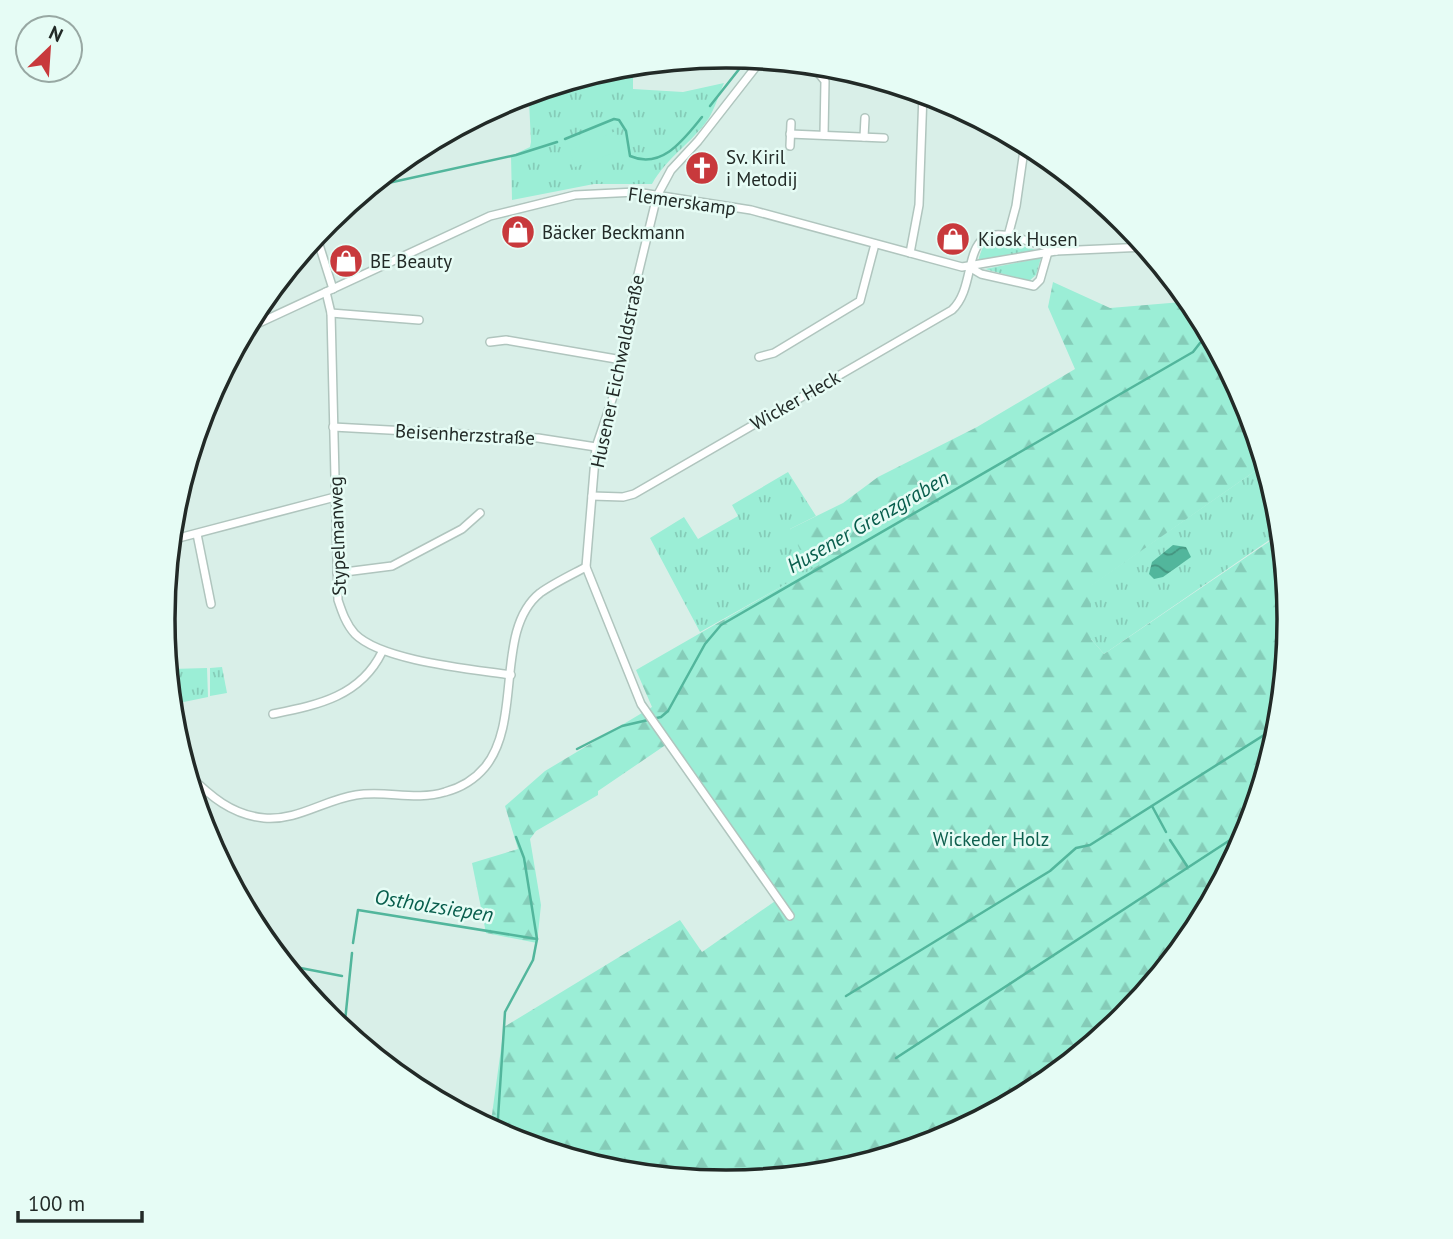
<svg xmlns="http://www.w3.org/2000/svg" width="1453" height="1239" viewBox="0 0 1453 1239" font-family="'PT Sans',sans-serif">
<style>
.grass{fill:url(#grass-tufts)}
.forest{fill:url(#forest-firs)}
.pitch{fill:#9beed6}
.water{fill:url(#water-waves)}
.lines{fill:none;stroke-linecap:round;stroke-linejoin:round}
.stream{stroke:#52b69c;stroke-width:2.5}
.street-casing{stroke:#b0c5be;stroke-width:10}
.street{stroke:#fff;stroke-width:7}
.labels{text-anchor:middle;stroke-width:5;stroke-linejoin:round;paint-order:stroke}
.poi-label{font-size:19px;fill:#222a27;stroke:#e6fcf5;text-anchor:start}
.street-label{font-size:19px;fill:#222a27;stroke:#e6fcf5}
.park-label{font-size:19px;fill:#0f604f;stroke:#e6fcf5}
.water-label{font-size:21px;font-style:italic;fill:#075d4c;stroke:#e6fcf5}
.rim{fill:none;stroke:#222a27;stroke-width:3.5}
</style>
<defs>
<pattern id="grass-tufts" width="24" height="20" patternUnits="userSpaceOnUse" patternTransform="scale(1.75)"><rect width="24" height="20" fill="#9beed6"/><path d="M3 7l-1-3M5 7V3M7 7l1-3M15 17l-1-3M17 17v-4M19 17l1-3" fill="none" stroke="#85ccb8"/></pattern>
<pattern id="forest-firs" width="22" height="20" patternUnits="userSpaceOnUse" patternTransform="scale(1.75)"><rect width="22" height="20" fill="#9beed6"/><path d="M5 1l3.5 6h-7zM16 11l3.5 6h-7z" fill="#85ccb8"/></pattern>
<pattern id="water-waves" width="16" height="10" patternUnits="userSpaceOnUse" patternTransform="scale(1.75)"><rect width="16" height="10" fill="#52b69c"/><path d="M0 5q4-4 8 0t8 0" fill="none" stroke="#44947f"/></pattern>
</defs>
<rect width="100%" height="100%" fill="#d9efe8"/>
<!-- grass -->
<g class="grass">
<path d="M633,65v24l50,3 41,-9c-5,11 -9,25 -15,35 -17,25 -42,39 -57,66h-58l-82,16 -1,-44 19,-9 1,-5 -2,-41 -21,-1 109,-33z"/>
<polygon points="991,238 995,238 1036,250 978,261 984,243"/>
<polygon points="1041,258 1036,275 1029,281 985,269"/>
<polygon points="1265,464 1279,510 1281,532 1104,654 1091,639 1090,586"/>
<polygon points="788,472 816,516 790,529 811,547 820,565 700,632 650,538 684,517 698,539 738,516 732,505"/>
<polygon points="222,667 227,693 210,696 210,668"/>
<polygon points="207,668 208,697 179,703 171,669"/>
</g>
<!-- forest -->
<path class="forest" d="M1053,282l57,26 72,-6 12,3 53,99 18,60 -174,122v53l13,15 166,-113c5,9 12,19 15,28 10,37 2,79 -2,116 -21,215 -180,406 -385,469l-3,-7c-96,60 -308,34 -405,-18l14,-102 176,-107 22,32 79,-55 -111,-155 -72,49v4l-62,36 -6,8 11,66 -4,38 -51,-10 -14,-70 46,-14 -13,-43 40,-35 107,-64 -16,-37 183,-105 -8,-17 -11,2 -10,-21 53,-26 35,-26 99,-50 98,-58 -27,-62z"/>
<!-- pitch -->
<g class="pitch">
<polygon points="727,56 731,56 731,66 653,63"/>
<polygon points="616,131 622,150 575,167 570,150"/>
</g>
<!-- water -->
<polygon class="water" points="1173,545 1186,547 1191,557 1163,577 1154,579 1149,574 1152,562"/>
<g class="lines">
<!-- stream -->
<g class="stream">
<polyline points="710,106 740,68"/>
<path d="M565,139l49,-20 5,1 7,11 4,25c32,14 54,-17 72,-39"/>
<polyline points="370,187 516,155 557,142"/>
<polyline points="577,749 622,726 661,717 668,711 705,644 721,625 1193,352 1200,343"/>
<polyline points="1152,806 1166,832"/>
<polyline points="1170,840 1187,866"/>
<polyline points="353,943 358,910 537,939"/>
<polyline points="285,965 342,976"/>
<polyline points="846,996 1050,871 1076,848 1090,845 1280,725"/>
<polyline points="344,1031 352,953"/>
<polyline points="896,1058 1250,827"/>
<polyline points="497,1133 505,1012 533,960 537,939 524,858 516,837"/>
</g>
<!-- street casing -->
<g class="street-casing">
<g id="street">
<polyline points="762,59 698,141 671,170 657,196 633,295 616,388 596,447 586,567 641,704 790,916"/>
<polyline points="811,64 825,81 824,135"/>
<polyline points="790,134 884,138"/>
<polyline points="864,137 865,118"/>
<polyline points="790,146 791,123"/>
<polyline points="316,235 333,289"/>
<polyline points="1008,236 1016,206 1025,143"/>
<polyline points="910,253 919,205 923,93"/>
<polyline points="971,268 981,274 1034,286 1040,280 1048,252"/>
<path d="M326,292l5,21 7,287c4,12 8,24 17,34 27,27 116,35 156,41"/>
<polyline points="331,313 419,320"/>
<polyline points="246,329 490,216 575,195 636,192 751,210 962,267 1056,251 1146,247"/>
<polyline points="490,342 506,340 622,360"/>
<polyline points="759,357 774,353 860,301 875,244"/>
<polyline points="333,427 538,438 596,447"/>
<path d="M592,496l31,1 11,-3 318,-184c28,-26 6,-88 61,-73 15,4 30,7 43,14"/>
<polyline points="197,534 211,604"/>
<polyline points="171,540 335,497"/>
<polyline points="337,573 392,566 462,529 480,513"/>
<path d="M273,714c44,-9 87,-17 109,-62"/>
<path d="M188,774c22,22 44,41 76,44 33,3 60,-18 92,-23 29,-5 60,6 89,-3 15,-4 30,-13 40,-25 38,-46 9,-137 55,-174 14,-10 31,-18 46,-26"/>
</g>
</g>
<!-- street -->
<use href="#street" class="street"/>
</g>
<!-- icons -->
<defs>
<g id="church-disc" transform="scale(1.75)"><circle r="9.5" fill="#c8393c" stroke="#e6fcf5"/><path d="M-1.2-6h2.4v3.5h3.3v2.4h-3.3V6h-2.4V-.1h-3.3v-2.4h3.3Z" fill="#fff"/></g>
<g id="shop-disc" transform="scale(1.75)"><circle r="9.5" fill="#c8393c" stroke="#e6fcf5"/><path d="M-5-2.5h2.3a2.7 3.5 0 0 1 5.4 0H5L5.5 6h-11ZM-1.5-2.5h3a1.5 2.3 0 0 0-3 0Z" fill="#fff"/></g>
</defs>
<g fill-rule="evenodd">
<use href="#church-disc" x="702" y="168"/>
<use href="#shop-disc" x="518" y="232"/>
<use href="#shop-disc" x="953" y="239"/>
<use href="#shop-disc" x="346" y="261"/>
</g>
<g class="labels">
<!-- poi labels -->
<g class="poi-label">
<text x="726" y="164">Sv. Kiril<tspan x="726" dy="22">i Metodij</tspan></text>
<text x="542" y="239">Bäcker Beckmann</text>
<text x="978" y="246">Kiosk Husen</text>
<text x="370" y="268">BE Beauty</text>
</g>
<!-- street labels -->
<g class="street-label">
<text transform="translate(682 201) rotate(8)" y="7">Flemerskamp</text>
<text transform="translate(617 371) rotate(-78)" y="7">Husener Eichwaldstraße</text>
<text transform="translate(795 400) rotate(-30)" y="7">Wicker Heck</text>
<text transform="translate(465 434) rotate(3)" y="7">Beisenherzstraße</text>
<text transform="translate(337 536) rotate(-92)" y="7">Stypelmanweg</text>
</g>
<!-- park labels -->
<g class="park-label">
<text x="991" y="846">Wickeder Holz</text>
</g>
<!-- water labels -->
<g class="water-label">
<text transform="translate(868 522) rotate(-30)" y="7">Husener Grenzgraben</text>
<text transform="translate(434 906) rotate(9)" y="7">Ostholzsiepen</text>
</g>
</g>
<!-- crop -->
<path d="M0 0H1453V1239H0ZM175 619a551 551 0 1 1 1102 0a551 551 0 1 1-1102 0Z" fill="#e6fcf5" fill-rule="evenodd"/>
<path class="rim" d="M175 619a551 551 0 1 1 1102 0a551 551 0 1 1-1102 0Z"/>
<!-- north arrow -->
<g transform="translate(49 49) rotate(25)"><circle r="33" fill="#e6fcf5" stroke="#98a8a3" stroke-width="2"/>
<path d="M0-5L12 26L0 18L-12 26Z" fill="#c8393c"/>
<text y="-10" font-size="19" font-weight="bold" text-anchor="middle" fill="#222a27">N</text>
</g>
<!-- scale -->
<path d="M18 1211v10h124v-10" fill="none" stroke="#222a27" stroke-width="3.5"/>
<text x="28" y="1211" font-size="21" fill="#222a27" stroke="#e6fcf5" stroke-width="5" paint-order="stroke">100 m</text>
</svg>
